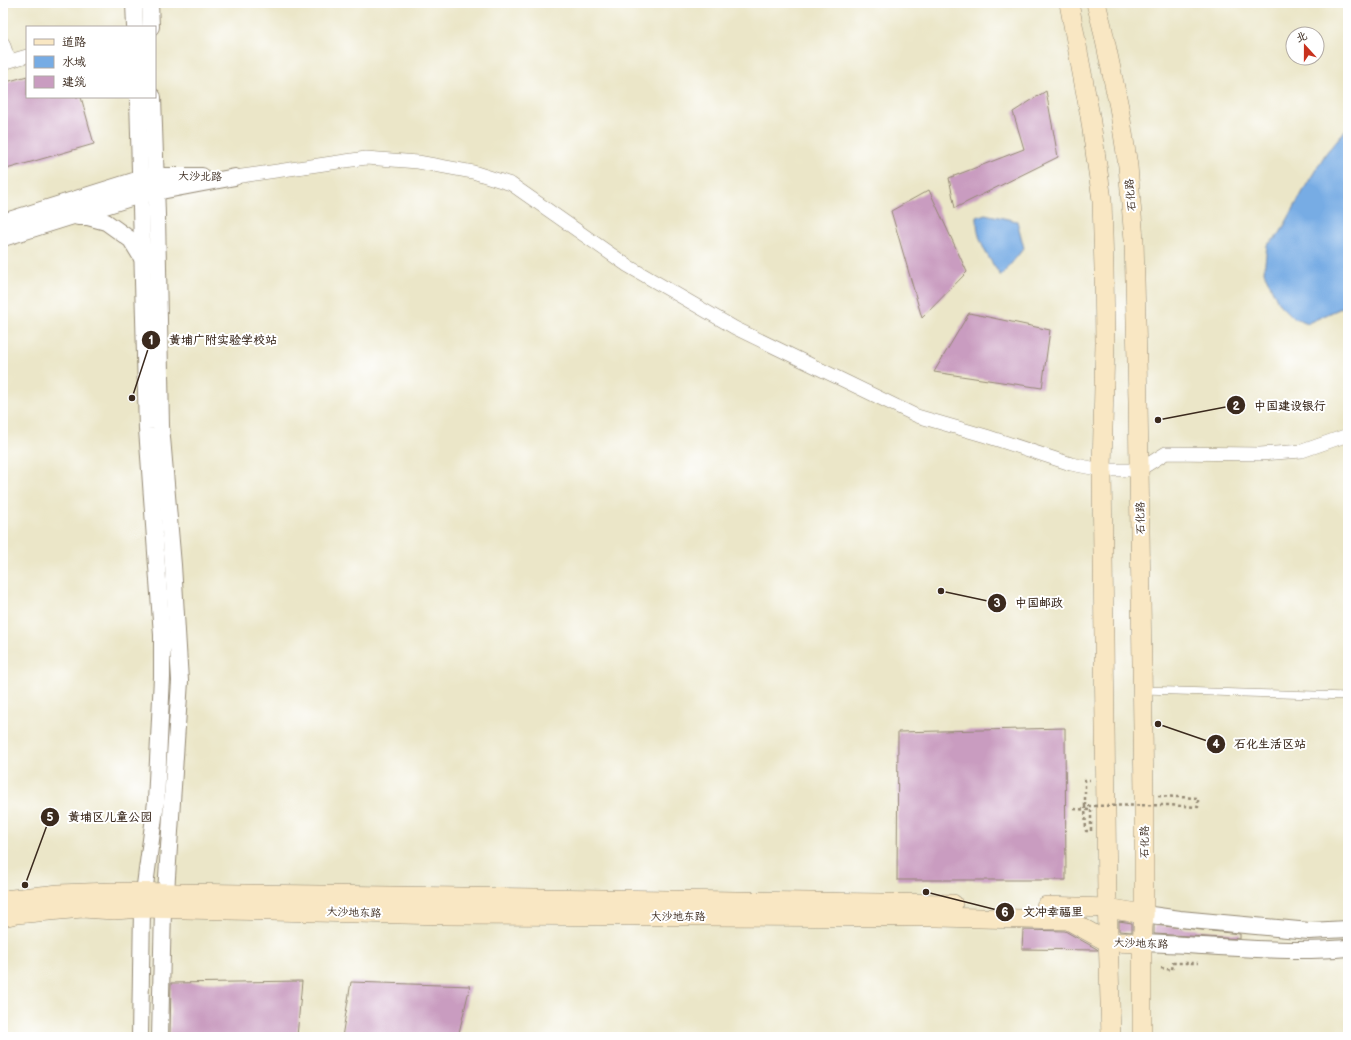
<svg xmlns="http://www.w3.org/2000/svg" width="1351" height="1040" viewBox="0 0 1351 1040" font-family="'Balsamiq Sans','LXGW WenKai TC',sans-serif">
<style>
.water{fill:#77ace4;stroke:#596b81}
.building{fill:#c99cc0}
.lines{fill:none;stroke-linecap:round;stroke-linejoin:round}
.service-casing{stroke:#938873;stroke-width:8}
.minor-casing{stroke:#938873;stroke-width:14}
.tertiary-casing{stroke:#938873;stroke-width:18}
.secondary-casing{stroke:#938873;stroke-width:20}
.path{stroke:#938873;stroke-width:2.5;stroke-dasharray:3 3;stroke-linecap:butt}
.service{stroke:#fff;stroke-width:7}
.minor{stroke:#fff;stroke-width:13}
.tertiary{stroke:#fff;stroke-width:16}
.secondary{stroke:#f9e7c3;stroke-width:19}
.path-bridge{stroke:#938873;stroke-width:2.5;stroke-dasharray:3 3;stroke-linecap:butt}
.labels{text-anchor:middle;stroke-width:4;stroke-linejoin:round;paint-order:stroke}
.street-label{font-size:11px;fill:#3b2a1e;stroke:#fff}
.leader{fill:none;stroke:#3b2a1e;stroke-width:1.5}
.callout-dot{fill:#3b2a1e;stroke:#fff;stroke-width:1.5}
.mark-label{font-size:12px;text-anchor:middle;font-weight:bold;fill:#fff}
.callout-label{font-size:12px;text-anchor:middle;font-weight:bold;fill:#3b2a1e;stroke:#fff;stroke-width:4;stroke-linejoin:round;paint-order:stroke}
</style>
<rect width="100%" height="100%" fill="#fff"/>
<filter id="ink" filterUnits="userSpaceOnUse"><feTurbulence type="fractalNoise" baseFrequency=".025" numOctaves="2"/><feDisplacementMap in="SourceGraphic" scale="8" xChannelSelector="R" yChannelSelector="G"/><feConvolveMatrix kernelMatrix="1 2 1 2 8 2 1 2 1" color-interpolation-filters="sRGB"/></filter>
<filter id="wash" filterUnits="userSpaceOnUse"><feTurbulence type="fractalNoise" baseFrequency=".012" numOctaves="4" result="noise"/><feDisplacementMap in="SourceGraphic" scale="16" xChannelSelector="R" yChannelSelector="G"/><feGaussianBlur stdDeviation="0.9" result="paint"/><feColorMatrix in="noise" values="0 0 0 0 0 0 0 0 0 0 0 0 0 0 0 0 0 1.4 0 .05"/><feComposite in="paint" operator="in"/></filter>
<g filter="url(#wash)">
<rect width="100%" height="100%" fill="#ebe6c8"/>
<!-- water -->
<g class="water">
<polygon points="1348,127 1348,305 1308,323 1292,317 1279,304 1264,272 1267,245 1279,235 1307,184 1326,153"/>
<path d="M985,214l32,7 7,27 -23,28c-13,-19 -25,-35 -24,-59z"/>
</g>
<g id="blocks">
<!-- building -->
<g class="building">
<polygon points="27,76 27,97 81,97 94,144 3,170 3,83"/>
<polygon points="1046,91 1058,157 955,208 949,178 1024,149 1013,112"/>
<polygon points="929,190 967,272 922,318 891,211"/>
<polygon points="969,313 1050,330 1042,388 934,372"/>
<polygon points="1065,728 1066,880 897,880 898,732"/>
<polygon points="1119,921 1132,923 1132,932 1119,931"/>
<polygon points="1154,925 1240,934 1240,939 1154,934"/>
<polygon points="1023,930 1065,931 1097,949 1098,950 1022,949"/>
<polygon points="302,981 297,1037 170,1037 171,983"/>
<polygon points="351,982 470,986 458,1037 342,1037"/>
</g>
</g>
</g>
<g filter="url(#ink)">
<use href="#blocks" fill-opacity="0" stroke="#938873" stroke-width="1"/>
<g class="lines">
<!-- service casing -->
<g class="service-casing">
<polyline id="service" points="1143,690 1348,696"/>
</g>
<!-- minor casing -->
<g class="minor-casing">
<g id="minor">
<polyline points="3,43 9,61"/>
<polyline points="3,63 27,56"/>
<polyline points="235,177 366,158 418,162 473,172 511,184 628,266 735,328 917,416 986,436 1071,464 1102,470 1139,470 1166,453 1260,454 1302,451 1348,435"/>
</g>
</g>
<!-- tertiary casing -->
<g class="tertiary-casing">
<g id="tertiary">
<polyline points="134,3 135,27"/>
<polyline points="150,3 151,27"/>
<polyline points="138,97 147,429 162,635 162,677 156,802 142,908 140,1037"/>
<polyline points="153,97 157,215 161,426 173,565 180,681 166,892 163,909 160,1037"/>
<polyline points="78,217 88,217 106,222 131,240 142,258"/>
<polyline points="3,222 140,179 156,176 202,176"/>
<polyline points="3,238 140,195 235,177"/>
<polyline points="1144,914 1180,919 1309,931 1348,929"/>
<path d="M1142,943c69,2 137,11 206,5"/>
</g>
</g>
<!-- secondary casing -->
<g class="secondary-casing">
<g id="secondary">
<polyline points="1069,3 1090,116 1102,200 1104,269 1105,342 1102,470 1107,897 1111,1037"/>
<polyline points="1096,3 1102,26 1119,107 1128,166 1134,240 1138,401 1144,795 1144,914 1142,943 1142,1037"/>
<polyline points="3,900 59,894 111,892 953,904"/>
<polyline points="1046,906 1107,908 1144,914"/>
<polyline points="3,917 16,914 82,908 114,910 142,908 445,915 937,917 1068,920 1108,942 1142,943"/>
</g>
</g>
<!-- path -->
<g class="path">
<polyline points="1158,796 1198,798 1198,807 1168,805"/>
<polyline points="1085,806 1085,780 1090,780"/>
<polyline points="1074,809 1091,810"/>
<polyline points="1161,968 1172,970 1173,963 1198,963"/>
</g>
<!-- service -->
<use href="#service" class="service"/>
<!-- minor -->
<use href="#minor" class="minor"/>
<!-- tertiary -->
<use href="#tertiary" class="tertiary"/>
<!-- secondary -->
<use href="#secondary" class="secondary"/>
<!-- path-bridge -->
<polyline class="path-bridge" points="1091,810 1091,831 1086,831 1085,806 1168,805"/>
</g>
</g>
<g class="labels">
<!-- street labels -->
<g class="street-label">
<text transform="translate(200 176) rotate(1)" y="4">大沙北路</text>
<text transform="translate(1130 195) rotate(-95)" y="4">石化路</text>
<text transform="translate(1140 518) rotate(-91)" y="4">石化路</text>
<text transform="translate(1144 842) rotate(-90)" y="4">石化路</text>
<text transform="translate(354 912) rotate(2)" y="4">大沙地东路</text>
<text x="678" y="920">大沙地东路</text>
<text transform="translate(1141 943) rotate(2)" y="4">大沙地东路</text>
</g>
</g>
<!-- callouts -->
<path class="leader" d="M132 398L151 340M1158 420L1236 405M941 591L997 603M1158 724L1216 744M25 885L50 817M926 892L1005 912"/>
<g class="callout-dot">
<circle cx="132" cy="398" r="4"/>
<circle cx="1158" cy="420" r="4"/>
<circle cx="941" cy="591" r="4"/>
<circle cx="1158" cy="724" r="4"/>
<circle cx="25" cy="885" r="4"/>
<circle cx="926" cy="892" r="4"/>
<circle cx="151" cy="340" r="10"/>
<circle cx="1236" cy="405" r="10"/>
<circle cx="997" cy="603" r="10"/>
<circle cx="1216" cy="744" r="10"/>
<circle cx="50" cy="817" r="10"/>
<circle cx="1005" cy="912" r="10"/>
</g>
<g class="mark-label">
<text x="151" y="344">1</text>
<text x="1236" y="410">2</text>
<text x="997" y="607">3</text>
<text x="1216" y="748">4</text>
<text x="50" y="821">5</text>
<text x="1005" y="916">6</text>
</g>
<g class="callout-label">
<text x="223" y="344">黄埔广附实验学校站</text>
<text x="1290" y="410">中国建设银行</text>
<text x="1039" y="607">中国邮政</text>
<text x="1270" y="748">石化生活区站</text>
<text x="110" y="821">黄埔区儿童公园</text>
<text x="1053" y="916">文冲幸福里</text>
</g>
<!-- margin -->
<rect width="1351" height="1040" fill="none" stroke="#fff" stroke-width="16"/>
<!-- legend -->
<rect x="26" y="26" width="130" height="72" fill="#ffffff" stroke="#b1aaa5"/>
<rect x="34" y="39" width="20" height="6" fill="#f9e7c3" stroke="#b1aaa5"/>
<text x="62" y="46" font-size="12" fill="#3b2a1e">道路</text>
<rect x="34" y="56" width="20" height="12" fill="#77ace4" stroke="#b1aaa5"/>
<text x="62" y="66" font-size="12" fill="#3b2a1e">水域</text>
<rect x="34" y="76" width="20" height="12" fill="#c99cc0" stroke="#b1aaa5"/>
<text x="62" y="86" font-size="12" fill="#3b2a1e">建筑</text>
<!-- north arrow -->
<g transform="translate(1305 46) rotate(339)"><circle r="19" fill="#ffffff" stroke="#b1aaa5"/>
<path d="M0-3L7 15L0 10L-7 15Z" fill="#c8321e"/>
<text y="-6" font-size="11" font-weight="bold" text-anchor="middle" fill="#3b2a1e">北</text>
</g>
</svg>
